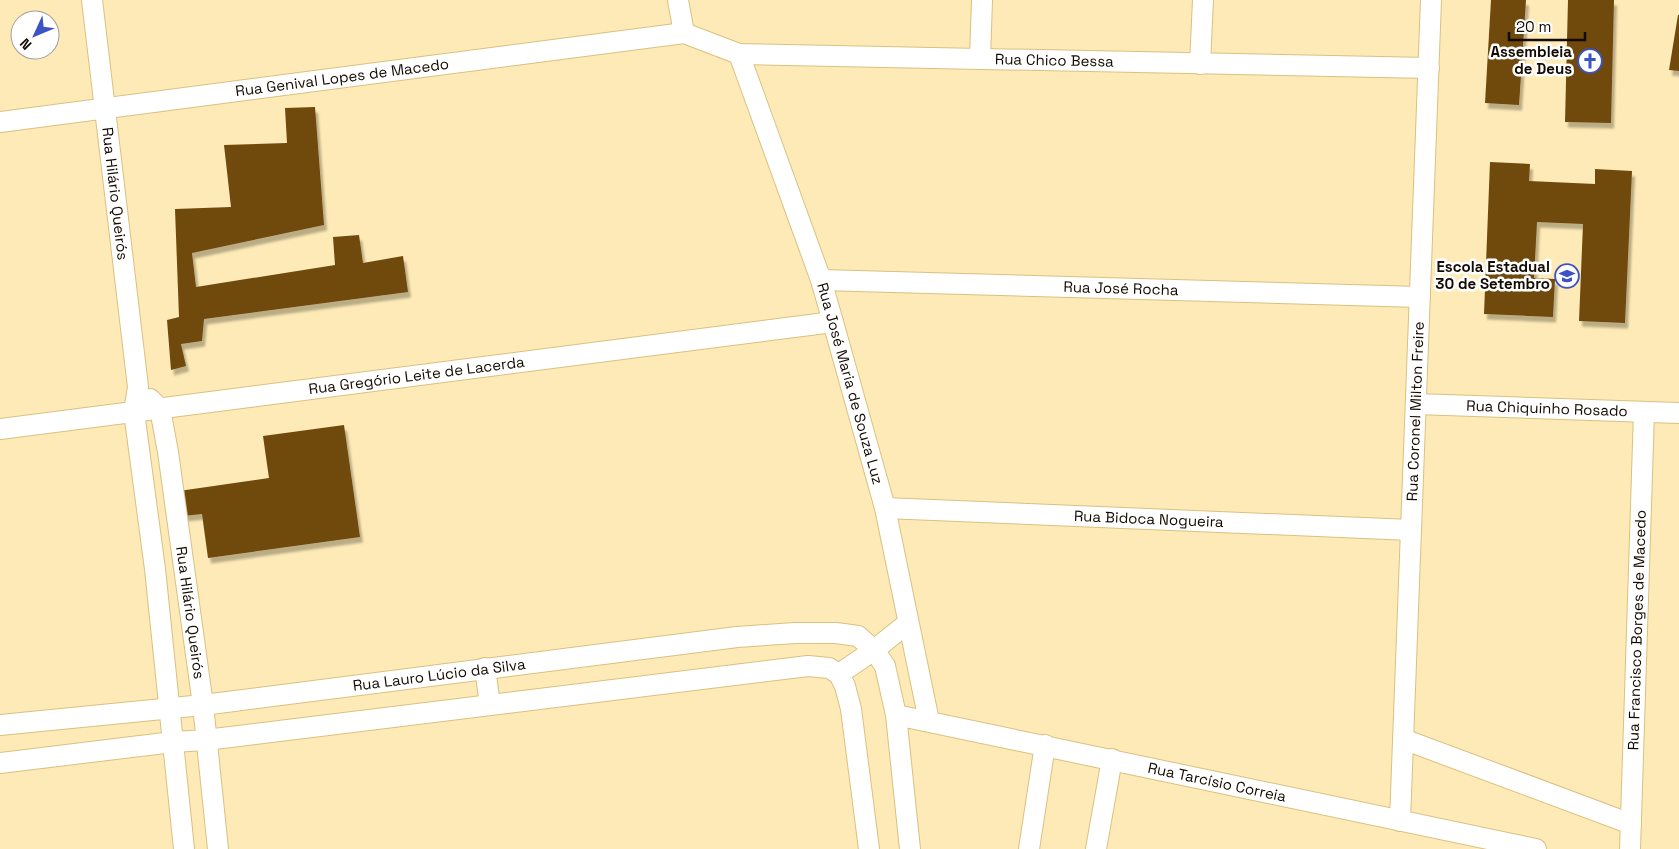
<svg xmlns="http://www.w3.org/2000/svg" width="1679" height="849" viewBox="0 0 1679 849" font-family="'Space Grotesk',sans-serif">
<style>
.building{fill:#704810;filter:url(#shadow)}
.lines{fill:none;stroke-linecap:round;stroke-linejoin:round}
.minor-casing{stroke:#d9c180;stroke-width:22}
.minor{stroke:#fff;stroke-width:20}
.labels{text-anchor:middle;stroke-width:5;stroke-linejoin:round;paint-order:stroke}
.poi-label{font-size:15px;font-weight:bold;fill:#130a00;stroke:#fff;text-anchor:end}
.street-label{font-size:15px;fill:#130a00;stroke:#fff}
</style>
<defs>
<filter id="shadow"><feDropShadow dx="3" dy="5.5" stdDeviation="1" flood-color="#0004"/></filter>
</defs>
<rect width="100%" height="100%" fill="#fdeab6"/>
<!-- building -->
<g class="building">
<polygon points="1491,0 1526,0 1519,105 1485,103"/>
<polygon points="1568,0 1614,0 1611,123 1565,122"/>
<polygon points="1678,15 1679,15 1679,71 1669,70"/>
<polygon points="315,107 324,225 192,253 196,287 335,265 333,237 359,235 363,263 403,256 408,292 204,319 202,341 181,344 186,366 171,370 167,320 179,317 175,209 231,207 224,145 287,143 285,108"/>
<polygon points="1490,162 1530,164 1529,181 1595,184 1595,169 1632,171 1625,323 1579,321 1583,224 1537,222 1534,278 1555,279 1553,317 1484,314"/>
<polygon points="344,425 360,537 208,558 202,514 183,516 179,491 269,478 263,436"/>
</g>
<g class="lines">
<!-- minor casing -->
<g class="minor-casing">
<g id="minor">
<path id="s1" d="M92,0l46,387 -4,25 21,157 29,280"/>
<polyline points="678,0 684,33"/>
<path id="s2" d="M739,54l82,226 12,42 52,186 44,213"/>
<polyline points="980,59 982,0"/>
<polyline points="1200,64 1203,0"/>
<path id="s3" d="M0,122l684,-89 55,21 690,14"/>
<path id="s4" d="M821,280l599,17"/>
<path id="s5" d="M150,399l10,10 8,43 35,253 15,144"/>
<path id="s6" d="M1416,404l263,9"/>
<path id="s7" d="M0,429l833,-107"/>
<path id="s8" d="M885,508l526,22"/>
<polyline points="485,668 490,705"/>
<polyline points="839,674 874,650 908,623"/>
<path id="s9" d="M896,715c214,43 426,91 640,134"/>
<path id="s10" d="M0,725l203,-20 534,-68 58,-4h41l22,3 16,14 11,16 11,49 14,134"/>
<polyline points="1403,739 1631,824"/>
<polyline points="0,763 173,742 206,740 808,666 829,668 839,674 845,686 851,709 869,849"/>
<path id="s11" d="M1400,821l31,-821"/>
<polyline points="1029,849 1045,745"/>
<polyline points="1096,849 1112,759"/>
<path id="s12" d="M1630,849l14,-437"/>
</g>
</g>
<!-- minor -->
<use href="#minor" class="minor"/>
</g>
<!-- icons -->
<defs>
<g id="church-ring" transform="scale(1.25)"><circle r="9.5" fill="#fff" stroke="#3c52c5" stroke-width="1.5"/><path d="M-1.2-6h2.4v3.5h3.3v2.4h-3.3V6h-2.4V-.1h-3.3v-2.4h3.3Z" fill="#3c52c5"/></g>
<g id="school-ring" transform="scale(1.25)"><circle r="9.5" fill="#fff" stroke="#3c52c5" stroke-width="1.5"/><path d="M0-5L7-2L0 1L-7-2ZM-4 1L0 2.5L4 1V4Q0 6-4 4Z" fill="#3c52c5"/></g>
</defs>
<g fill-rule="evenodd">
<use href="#church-ring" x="1590" y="61"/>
<use href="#school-ring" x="1567" y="276"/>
</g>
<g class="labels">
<!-- poi labels -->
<g class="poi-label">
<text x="1572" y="57">Assembleia<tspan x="1572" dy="17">de Deus</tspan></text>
<text x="1550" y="272">Escola Estadual<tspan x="1550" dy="17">30 de Setembro</tspan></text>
</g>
<!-- street labels -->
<g class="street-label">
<text dy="5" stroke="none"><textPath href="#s3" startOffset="1064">Rua Chico Bessa</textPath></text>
<text dy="5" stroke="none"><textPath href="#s3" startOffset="345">Rua Genival Lopes de Macedo</textPath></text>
<text dy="5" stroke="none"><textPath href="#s1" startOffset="195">Rua Hilário Queirós</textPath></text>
<text dy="5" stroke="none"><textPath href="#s4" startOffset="300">Rua José Rocha</textPath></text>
<text dy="5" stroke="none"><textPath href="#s7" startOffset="420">Rua Gregório Leite de Lacerda</textPath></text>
<text dy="5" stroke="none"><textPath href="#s2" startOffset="348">Rua José Maria de Souza Luz</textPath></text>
<text dy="5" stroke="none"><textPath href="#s6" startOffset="131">Rua Chiquinho Rosado</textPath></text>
<text dy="5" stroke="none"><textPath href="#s11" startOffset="410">Rua Coronel Milton Freire</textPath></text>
<text dy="5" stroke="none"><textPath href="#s8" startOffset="264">Rua Bidoca Nogueira</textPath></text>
<text dy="5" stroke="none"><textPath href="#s5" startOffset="220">Rua Hilário Queirós</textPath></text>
<text dy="5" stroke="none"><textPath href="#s12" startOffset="219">Rua Francisco Borges de Macedo</textPath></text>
<text dy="5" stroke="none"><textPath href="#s10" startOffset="442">Rua Lauro Lúcio da Silva</textPath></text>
<text dy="5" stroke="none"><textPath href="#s9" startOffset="328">Rua Tarcísio Correia</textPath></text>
</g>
</g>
<!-- north arrow -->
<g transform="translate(35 35) rotate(226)"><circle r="24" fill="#ffffff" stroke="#a19d99"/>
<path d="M0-4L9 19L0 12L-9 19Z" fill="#3c52c5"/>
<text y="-8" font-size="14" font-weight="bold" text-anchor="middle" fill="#130a00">N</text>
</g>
<!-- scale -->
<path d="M1509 32v8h76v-8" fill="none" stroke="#130a00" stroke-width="2.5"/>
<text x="1516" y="32" font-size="15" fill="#130a00" stroke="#ffffff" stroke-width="4" paint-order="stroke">20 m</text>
</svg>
